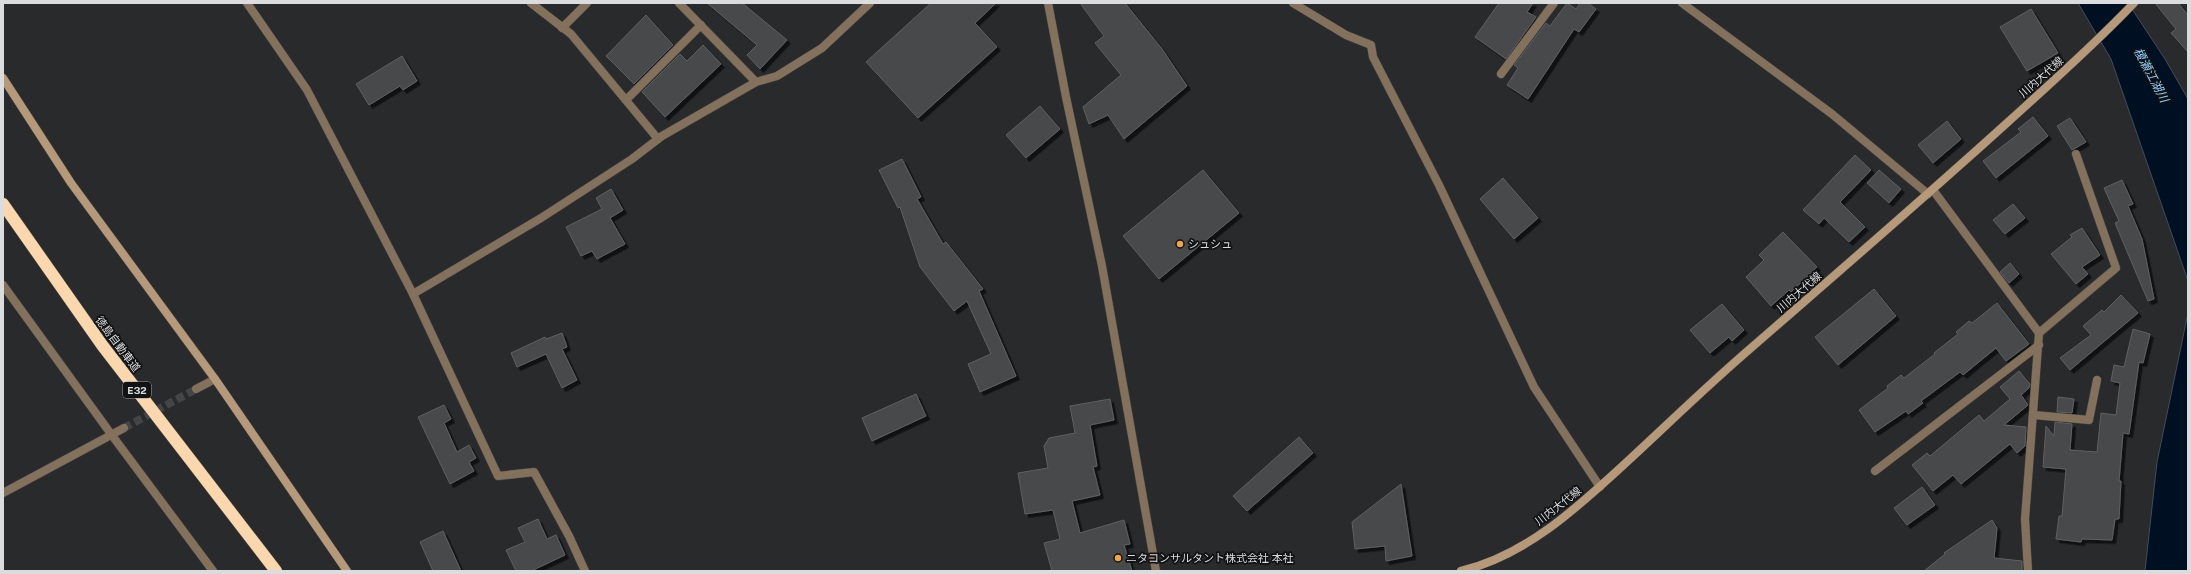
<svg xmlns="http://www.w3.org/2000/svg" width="2191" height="574" viewBox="0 0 2191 574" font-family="'Public Sans','Noto Sans JP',sans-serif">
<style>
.water{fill:#001023;stroke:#424d5b}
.building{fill:#47494b;stroke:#5e6063;filter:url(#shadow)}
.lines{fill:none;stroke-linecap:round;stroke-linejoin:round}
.street-tunnel{stroke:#434547;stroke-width:8;stroke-dasharray:8 4;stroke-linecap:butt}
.street-casing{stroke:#454648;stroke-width:9}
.secondary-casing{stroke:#454648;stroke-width:9}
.highway-casing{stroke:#454648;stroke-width:13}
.street{stroke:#83715c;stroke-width:8}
.secondary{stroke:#b69978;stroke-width:8}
.highway{stroke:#fad7ad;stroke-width:12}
.poi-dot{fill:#f0a63f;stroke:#111213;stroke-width:1.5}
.labels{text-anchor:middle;stroke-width:3.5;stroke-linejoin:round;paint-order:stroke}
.shield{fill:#111213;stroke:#9e9fa0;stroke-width:1}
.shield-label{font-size:10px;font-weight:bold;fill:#dbdcdd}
.street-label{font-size:11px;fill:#dbdcdd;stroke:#111213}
.poi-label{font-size:11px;fill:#dbdcdd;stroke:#111213;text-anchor:start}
.water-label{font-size:12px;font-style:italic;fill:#91cafb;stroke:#111213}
</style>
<defs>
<filter id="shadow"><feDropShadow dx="3.5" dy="3.5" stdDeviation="0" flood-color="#0009"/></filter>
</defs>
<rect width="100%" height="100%" fill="#282a2c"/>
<!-- water -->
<g class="water">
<polygon points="2078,3 2128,3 2165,59 2188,99 2188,281 2111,59"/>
<polygon points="2188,313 2188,571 2145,571 2157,462"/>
</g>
<!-- building -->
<g class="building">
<polygon points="707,3 742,3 787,40 760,69 747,55 757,45"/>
<polygon points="931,3 996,3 975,23 997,47 918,118 866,62"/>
<polygon points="1080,3 1125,3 1162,49 1187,86 1124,139 1108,115 1089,124 1083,107 1121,75 1095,43 1104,36"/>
<polygon points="1499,3 1533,3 1527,12 1536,17 1506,59 1475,37"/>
<polygon points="1567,3 1576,9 1580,3 1588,3 1596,9 1579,32 1574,29 1528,99 1507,85 1518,68 1514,65 1546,23 1550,26"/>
<polygon points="2155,3 2178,3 2188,15 2188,52 2171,33 2176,29"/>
<polygon points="2031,9 2058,53 2027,71 2000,27"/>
<polygon points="646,15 673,45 634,84 606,56"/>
<polygon points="703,45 721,64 665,117 642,92 680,54 687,61"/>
<polygon points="402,56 417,81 403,90 400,86 369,105 356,84"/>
<polygon points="1040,106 1060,129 1026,158 1006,135"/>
<polygon points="2033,117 2048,136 1996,178 1983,161 2021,132 2018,129"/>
<polygon points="2070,118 2086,142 2072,150 2057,126"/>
<polygon points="1947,121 1961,139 1933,163 1918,145"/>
<polygon points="1855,155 1871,170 1840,202 1865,227 1849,242 1824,218 1819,224 1803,210"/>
<polygon points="902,159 921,197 917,199 943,244 946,242 983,289 979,291 1016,376 980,392 968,364 991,354 967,301 954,311 920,267 900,207 898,208 879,170"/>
<polygon points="1203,170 1239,213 1159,279 1123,236"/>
<polygon points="1879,170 1901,189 1889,203 1867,183"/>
<polygon points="1503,178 1538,218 1514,239 1480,199"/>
<polygon points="2122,180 2133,204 2128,206 2142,239 2154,299 2148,301 2115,223 2119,221 2104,188"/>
<polygon points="611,189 623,210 610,218 625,244 597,259 592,251 581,256 566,227 602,209 596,198"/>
<polygon points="2013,204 2025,218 2005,234 1993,220"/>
<polygon points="2082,228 2100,255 2082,267 2088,274 2076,284 2051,254 2072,237 2070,235"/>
<polygon points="1783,232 1817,267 1791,292 1789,290 1771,306 1746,277 1764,260 1759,255"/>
<polygon points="2010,263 2019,274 2009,283 2000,272"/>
<polygon points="1874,289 1896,316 1838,365 1815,337"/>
<polygon points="2121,295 2138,313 2070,370 2060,358 2091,335 2083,326 2102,310 2104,312"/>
<polygon points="1997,303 2029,344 2006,361 1996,348 1963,375 1960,372 1921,401 1923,403 1908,414 1906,411 1875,432 1859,410 1888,388 1887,386 1901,375 1904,378 1935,354 1934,353 1958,334 1956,332 1969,321 1972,323"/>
<polygon points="1722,304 1744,330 1732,341 1729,337 1710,353 1690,330"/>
<polygon points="2133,329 2150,334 2143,363 2139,362 2129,434 2123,433 2119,481 2121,481 2119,519 2115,519 2112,540 2082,539 2081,542 2056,539 2059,516 2062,516 2066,469 2043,467 2046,426 2054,436 2055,422 2072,424 2070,450 2097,452 2101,413 2116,415 2120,383 2111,381 2114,365 2124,367"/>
<polygon points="562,333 567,347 562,349 577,380 562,388 546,354 517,367 511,353 545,337 546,339"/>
<polygon points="2019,371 2030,384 2029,388 2021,395 2028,405 2004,425 2026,427 2025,446 2017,453 2010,444 1961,484 1953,475 1933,491 1912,465 1927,453 1930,456 1979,415 1984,421 2010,399 2000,387"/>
<polygon points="916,394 926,416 872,441 862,418"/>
<polygon points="2058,397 2074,399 2072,413 2057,412"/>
<polygon points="1110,399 1114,420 1090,425 1097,466 1093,467 1100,495 1072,501 1080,533 1124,520 1130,544 1124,545 1132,571 1052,571 1044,543 1060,539 1053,510 1025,514 1018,473 1048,468 1044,446 1049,438 1075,433 1070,406"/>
<polygon points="444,405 451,419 444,423 457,452 469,445 476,458 469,462 474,471 450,484 418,417"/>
<polygon points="1299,437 1313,453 1247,511 1233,496"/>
<polygon points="1401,484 1412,556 1386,561 1385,546 1355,549 1352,522"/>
<polygon points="1922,487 1935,505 1907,525 1894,508"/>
<polygon points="538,519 547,539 556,535 565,555 531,571 516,571 506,550 525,542 518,528"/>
<polygon points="1992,520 1997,528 1994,558 2022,561 2022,571 1924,571 1945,554 1944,553"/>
<polygon points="443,531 461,571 433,571 420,542"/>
</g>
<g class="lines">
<!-- street-tunnel -->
<polyline class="street-tunnel" points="124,428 196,389"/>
<!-- street casing -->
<g class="street-casing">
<g id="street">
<polyline points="247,3 307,90 413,294 498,476 534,472 569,536 585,571"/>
<polyline points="531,3 571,34 658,139"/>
<polyline points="679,3 756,82"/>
<polyline points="1048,3 1066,97 1102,266 1156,571"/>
<polyline points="1293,3 1346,35 1371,45 1373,57 1439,185 1534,387 1600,487"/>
<polyline points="1682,3 1832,114 1928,194"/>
<polyline points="562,28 587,3"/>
<polyline points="1501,74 1554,3"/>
<polyline points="626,100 701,25"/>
<polyline points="1933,190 2039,333 2025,519 2028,571"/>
<polyline points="3,285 111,434 213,571"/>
<polyline points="413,294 541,218 632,159 662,136 756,82 777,76 822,48 870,3"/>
<polyline points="2039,333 2116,268 2076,154"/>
<polyline points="196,389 215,379"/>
<polyline points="2034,415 2089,420 2097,380"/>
<polyline points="1875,471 2039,345"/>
<polyline points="3,493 124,428"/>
</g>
</g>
<!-- secondary casing -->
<g class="secondary-casing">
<g id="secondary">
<polyline points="3,78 71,183 215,379 347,571"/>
<path d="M1461,571c67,-16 119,-66 169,-112 40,-37 79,-75 121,-111 86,-75 172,-149 257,-226 43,-39 86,-77 126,-119"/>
</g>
</g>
<!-- highway casing -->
<g class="highway-casing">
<polyline id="highway" points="3,204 102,345 276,571"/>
</g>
<!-- street -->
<use href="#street" class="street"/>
<!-- secondary -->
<use href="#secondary" class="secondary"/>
<!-- highway -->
<use href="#highway" class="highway"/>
</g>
<!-- markers -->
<g class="poi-dot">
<circle cx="1180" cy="244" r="4"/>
<circle cx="1118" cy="558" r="4"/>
</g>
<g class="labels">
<!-- shield labels -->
<rect class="shield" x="123" y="382" width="28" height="16" rx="3"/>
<g class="shield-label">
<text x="137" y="394">E32</text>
</g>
<!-- street labels -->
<g class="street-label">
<text transform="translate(2041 77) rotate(-42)" y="4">川内大代線</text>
<text transform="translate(1799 292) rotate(-41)" y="4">川内大代線</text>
<text transform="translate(118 344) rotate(53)" y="4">徳島自動車道</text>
<text transform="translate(1558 506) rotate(-38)" y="4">川内大代線</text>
</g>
<!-- poi labels -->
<g class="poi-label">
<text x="1188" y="248">シュシュ</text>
<text x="1126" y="562">ニタコンサルタント株式会社 本社</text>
</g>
<!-- water labels -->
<g class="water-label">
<text transform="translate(2151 75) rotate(62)" y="4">榎瀬江湖川</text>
</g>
</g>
<!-- border -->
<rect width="2191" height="574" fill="none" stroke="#dbdcdd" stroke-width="8"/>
</svg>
